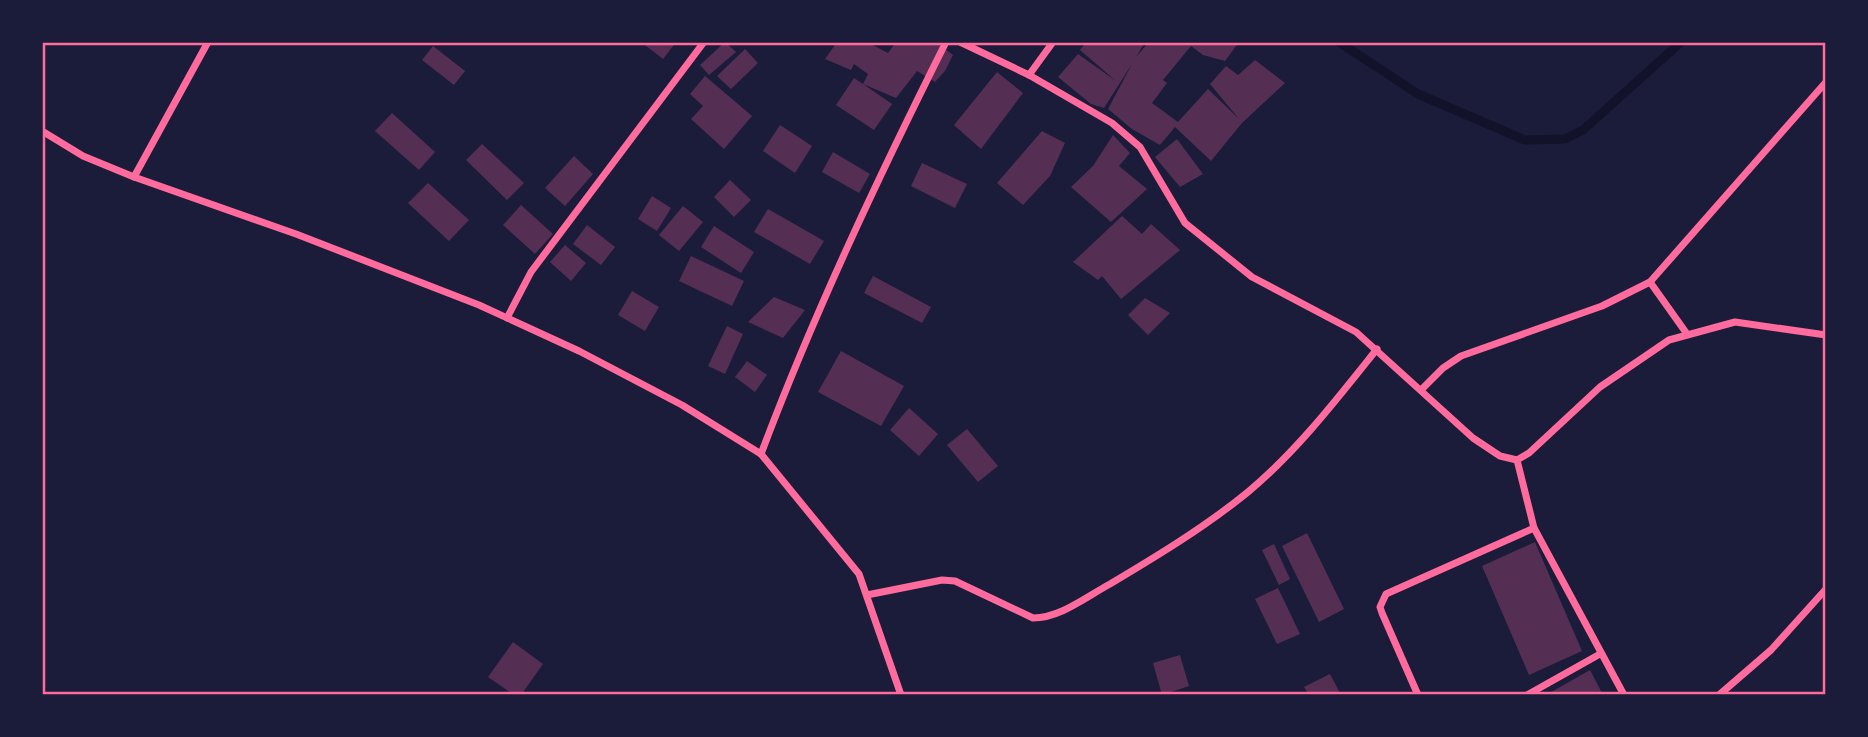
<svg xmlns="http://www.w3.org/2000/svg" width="1868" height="737" viewBox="0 0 1868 737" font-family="'DejaVu Sans',sans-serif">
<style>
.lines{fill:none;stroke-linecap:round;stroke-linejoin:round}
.stream{stroke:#12122b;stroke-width:9}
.building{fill:#542f53}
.minor{stroke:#ff6b9d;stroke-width:7}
.neatline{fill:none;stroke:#ff6b9d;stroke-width:2.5}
</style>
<rect width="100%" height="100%" fill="#1b1b3a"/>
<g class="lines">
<!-- stream -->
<polyline class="stream" points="1339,42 1418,94 1525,140 1565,139 1583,130 1681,42"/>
</g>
<!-- building -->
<g class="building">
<polygon points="641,42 676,42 663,59"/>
<polygon points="725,42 736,52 709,75 700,65"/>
<polygon points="837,42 867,42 888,53 896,42 936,42 953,55 945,71 935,82 917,71 896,98 863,84 892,104 874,130 836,105 854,78 863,84 868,74 854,64 851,70 825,59"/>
<polygon points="1086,42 1145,42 1136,57 1149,42 1239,42 1225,61 1203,55 1191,46 1163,80 1167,83 1152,103 1178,122 1208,89 1239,119 1210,84 1226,66 1238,75 1255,60 1285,83 1242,123 1211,161 1175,127 1160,145 1132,129 1108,109 1132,64 1104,108 1091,104 1058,77 1078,54 1116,81 1080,50"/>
<polygon points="433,46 465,71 454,85 422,60"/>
<polygon points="745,49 758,63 731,89 717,76"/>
<polygon points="997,72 1023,93 981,149 954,125"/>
<polygon points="705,76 752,116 724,149 691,119 703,106 690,94"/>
<polygon points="392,113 435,152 419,170 375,131"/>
<polygon points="780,125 812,146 795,173 763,151"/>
<polygon points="1042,131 1065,143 1050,176 1023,205 997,183"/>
<polygon points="1113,135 1130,153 1119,166 1147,189 1111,222 1071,187 1093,166"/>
<polygon points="1177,139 1203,174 1180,187 1155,157"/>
<polygon points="482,144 524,183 507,200 466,160"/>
<polygon points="833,152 870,174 859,193 822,172"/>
<polygon points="574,156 593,174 565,206 545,188"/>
<polygon points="922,163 967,184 955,208 911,186"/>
<polygon points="730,180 751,200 734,217 714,197"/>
<polygon points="428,183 469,220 449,241 408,203"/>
<polygon points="652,196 671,208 657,231 638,219"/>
<polygon points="521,205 553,234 535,254 503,225"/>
<polygon points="683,206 703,222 679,251 659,235"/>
<polygon points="768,209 824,241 810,264 754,232"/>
<polygon points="1122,216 1142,234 1151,224 1180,250 1121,299 1102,276 1098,280 1073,262"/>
<polygon points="587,225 615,247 601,265 573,244"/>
<polygon points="714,226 754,252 741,273 701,247"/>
<polygon points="565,245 586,263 571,281 550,262"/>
<polygon points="691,256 744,281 732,306 679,281"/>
<polygon points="873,276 931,307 922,323 864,293"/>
<polygon points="632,291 659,307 645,331 618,315"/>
<polygon points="774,297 805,310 783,338 748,322"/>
<polygon points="1145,298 1170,313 1148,335 1128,315"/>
<polygon points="727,326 743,334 725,374 708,366"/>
<polygon points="841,351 904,386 881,426 818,392"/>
<polygon points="747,361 767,375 755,392 735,377"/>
<polygon points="909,408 938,434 919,456 890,430"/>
<polygon points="967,429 998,466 978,482 947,445"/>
<polygon points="1307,533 1344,609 1319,622 1282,546"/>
<polygon points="1535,542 1582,651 1529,675 1482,566"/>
<polygon points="1274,544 1290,579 1279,585 1262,550"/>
<polygon points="1278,588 1300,634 1277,644 1255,599"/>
<polygon points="513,642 543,664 521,695 514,695 488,677"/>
<polygon points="1180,655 1189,686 1162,695 1153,663"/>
<polygon points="1590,670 1603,695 1546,695"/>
<polygon points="1330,674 1341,695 1309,695 1304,687"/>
</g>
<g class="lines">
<!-- minor -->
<g class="minor">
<polyline points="960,42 1029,75 1112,123 1140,147 1185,223 1252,277 1356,332 1473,438 1500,456 1517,460 1529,453 1600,387 1669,340 1735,322 1826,335"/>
<polyline points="1029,75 1053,42"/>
<polyline points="42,131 83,156 134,177 296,234 479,305 579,351 682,405 761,454 859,574 901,695"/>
<polyline points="134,177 208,42"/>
<polyline points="1650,282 1687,334"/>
<polyline points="507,318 531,272 704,42"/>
<polyline points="1421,390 1443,368 1461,356 1602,306 1650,282 1826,82"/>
<path d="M761,454c53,-141 118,-278 185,-412"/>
<polyline points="1517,460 1534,528 1624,695"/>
<path d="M867,595l75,-15 13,1 78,37c27,0 53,-21 77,-34 47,-28 95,-57 138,-92 49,-41 89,-93 129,-143"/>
<polyline points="1418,695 1382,613 1380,607 1386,594 1534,528"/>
<polyline points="1527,695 1600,654"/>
<polyline points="1719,695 1771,650 1826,589"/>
</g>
</g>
<!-- border -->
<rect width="1868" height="737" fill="none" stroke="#1b1b3a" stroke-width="88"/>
<rect x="44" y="44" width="1780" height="649" class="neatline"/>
</svg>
